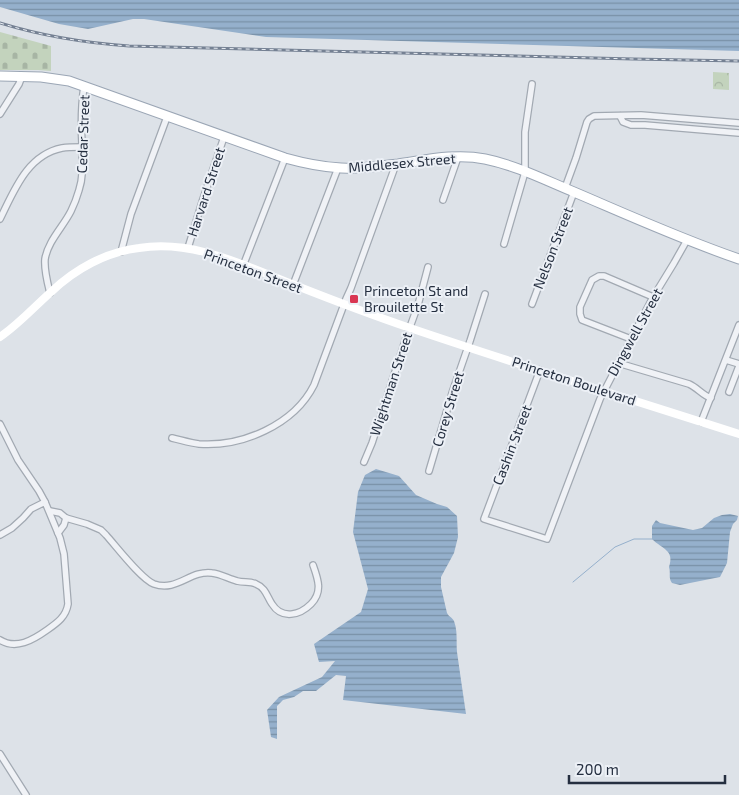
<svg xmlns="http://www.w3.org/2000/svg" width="739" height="795" viewBox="0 0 739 795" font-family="'Exo 2',sans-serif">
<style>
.cemetery{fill:url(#cemetery-stones)}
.park{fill:url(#park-crowns)}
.water{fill:url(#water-rules)}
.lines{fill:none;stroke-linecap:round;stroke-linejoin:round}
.stream{stroke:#95b0cc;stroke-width:1}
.minor-casing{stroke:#a2a9b2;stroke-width:8}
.primary-casing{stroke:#9ba6b5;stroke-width:11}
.minor{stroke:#f0f2f6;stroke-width:5.5}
.secondary{stroke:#fff;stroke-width:8}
.primary{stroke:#fff;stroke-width:9}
.rail-casing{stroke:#758193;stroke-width:3}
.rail{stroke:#ecf0f6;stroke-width:1;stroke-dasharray:4;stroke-linecap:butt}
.poi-dot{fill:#d93652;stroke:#ecf0f6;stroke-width:2}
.labels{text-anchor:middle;stroke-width:4;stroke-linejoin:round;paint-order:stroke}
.street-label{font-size:14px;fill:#252f40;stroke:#ecf0f6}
.poi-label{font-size:14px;fill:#252f40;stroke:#ecf0f6;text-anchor:start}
</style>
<defs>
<pattern id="cemetery-stones" width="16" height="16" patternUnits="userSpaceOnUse" patternTransform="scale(1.25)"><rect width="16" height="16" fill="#c3d3bd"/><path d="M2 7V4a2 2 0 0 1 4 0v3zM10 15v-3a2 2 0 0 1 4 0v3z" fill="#a7b5a4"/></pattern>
<pattern id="park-crowns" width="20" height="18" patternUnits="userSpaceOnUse" patternTransform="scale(1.25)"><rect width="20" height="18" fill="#c3d3bd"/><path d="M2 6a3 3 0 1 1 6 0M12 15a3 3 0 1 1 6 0" fill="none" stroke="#a7b5a4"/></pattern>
<pattern id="water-rules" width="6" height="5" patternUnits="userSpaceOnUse" patternTransform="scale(1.25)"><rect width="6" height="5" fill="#95b0cc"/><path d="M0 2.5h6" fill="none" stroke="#7990a7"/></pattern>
</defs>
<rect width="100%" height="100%" fill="#dde2e8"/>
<!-- cemetery -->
<polygon class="cemetery" points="0,32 51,46 51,71 38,70 0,70"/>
<!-- park -->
<polygon class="park" points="713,72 729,73 729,90 713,89"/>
<!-- water -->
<g class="water">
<polygon points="0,0 739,0 739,51 266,37 144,19 133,19 88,29 59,24 0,7"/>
<path d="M376,469l23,7 17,19 21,9 10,3 10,9 1,21 -4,16 -13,24v10l6,26c2,4 5,4 7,8 4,10 2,22 3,31 3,21 6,42 9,62l-123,-14 3,-24 -10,-1 -20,16h-13l-9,6 -11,3 -6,6v33l-6,-2 -4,-27 12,-13 43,-20 13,-16 -16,1 -5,-18 47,-32 7,-23 -15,-57 5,-40 7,-17z"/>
<path d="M730,514l8,2 -1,4 -4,4 -3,8 -3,31 -7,14 -40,8 -8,-2c-4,-6 -1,-9 -3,-16 6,-17 -7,-18 -17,-28v-13l4,-6 4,3 33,7 9,-2 12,-10 8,-3z"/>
</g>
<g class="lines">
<!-- stream -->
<polyline class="stream" points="573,582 615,547 634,539 653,539"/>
<!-- minor casing -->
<g class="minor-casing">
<g id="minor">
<polyline points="0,114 19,84 22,76"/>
<polyline points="620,116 623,122 631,125 645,125 739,133"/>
<polyline points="565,188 576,158 587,122 589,119 594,116 641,115 739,123"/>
<polyline points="443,200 458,157"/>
<path d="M0,219c14,-28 27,-64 62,-71 6,-1 14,-1 20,-1"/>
<polyline points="504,244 525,172 525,132 532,84"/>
<polyline points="188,248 203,199 224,137"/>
<polyline points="121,252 131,214 167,117"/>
<polyline points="243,266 285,158"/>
<polyline points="293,285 338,168"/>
<path d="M50,293c-3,-12 -6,-23 -5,-34 3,-18 18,-32 26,-48 3,-6 6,-14 8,-21 5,-15 3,-30 3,-46 -1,-19 -1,-38 2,-58"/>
<polyline points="532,304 574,192"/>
<polyline points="631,339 582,320 580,314 580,307 592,280 599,276 604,276 653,297"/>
<polyline points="726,360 739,364"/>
<path d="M618,363l71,21c9,4 13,11 22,14"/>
<polyline points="540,370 484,519 547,539 600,399 652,299 674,263 687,240"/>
<polyline points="729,392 739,366"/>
<polyline points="701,422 739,325"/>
<polyline points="0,424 18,460 39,491 45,502"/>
<path d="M172,438c9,2 18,5 27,6 43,3 95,-19 115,-59l32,-86 5,-11 45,-124"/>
<polyline points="364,462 372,443 406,338 418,305 428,267"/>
<polyline points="429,471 453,390 470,341 485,294"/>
<path d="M50,511l10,2 6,5 21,6 14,6 5,5c10,11 35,44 48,49 23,8 36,-14 58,-11 9,1 17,6 25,8 7,2 13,0 19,3 10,4 11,13 16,20 10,16 28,11 39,0 12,-12 7,-25 2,-39"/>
<polyline points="58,533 64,525 66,518"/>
<path d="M0,535l12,-7 11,-10 8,-9 14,-7 15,36 4,16 4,50c-2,13 -11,19 -21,26 -14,10 -31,20 -47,10"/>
<polyline points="0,754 26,795"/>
</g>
</g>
<!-- primary casing -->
<g class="primary-casing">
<path id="primary" d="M0,76l41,1 28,4 216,77c18,5 37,9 56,10 18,1 38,-2 57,-4 28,-4 58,-11 87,-5 30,6 60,21 89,33 54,23 109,48 165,67"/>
</g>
<!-- minor -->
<use href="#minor" class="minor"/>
<!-- secondary -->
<path class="secondary" d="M0,337c19,-13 34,-30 51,-45 24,-23 55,-40 88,-44 56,-9 108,19 158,38 38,15 75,29 113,42 109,37 220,71 329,106"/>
<!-- primary -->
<use href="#primary" class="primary"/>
<!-- rail casing -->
<g class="rail-casing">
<path id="rail" d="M0,23c42,13 85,20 129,23l504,13 106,2"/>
</g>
<!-- rail -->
<use href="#rail" class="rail"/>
</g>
<!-- markers -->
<rect class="poi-dot" x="349" y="294" width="10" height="10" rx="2.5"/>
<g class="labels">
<!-- street labels -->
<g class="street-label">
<text transform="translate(83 134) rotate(-88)" y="5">Cedar Street</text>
<text transform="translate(402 163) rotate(-5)" y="5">Middlesex Street</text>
<text transform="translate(206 192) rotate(-72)" y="5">Harvard Street</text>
<text transform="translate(553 248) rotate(-69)" y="5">Nelson Street</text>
<text transform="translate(253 271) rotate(20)" y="5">Princeton Street</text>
<text transform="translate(635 332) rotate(-61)" y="5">Dingwell Street</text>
<text transform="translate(574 381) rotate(18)" y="5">Princeton Boulevard</text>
<text transform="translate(391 384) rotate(-72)" y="5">Wightman Street</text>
<text transform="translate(448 409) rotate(-73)" y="5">Corey Street</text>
<text transform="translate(512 445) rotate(-69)" y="5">Cashin Street</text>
</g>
<!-- poi labels -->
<g class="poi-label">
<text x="364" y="296">Princeton St and<tspan x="364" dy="16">Brouilette St</tspan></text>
</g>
</g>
<!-- scale -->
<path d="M569 775v8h156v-8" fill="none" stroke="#252f40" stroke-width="2.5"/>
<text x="576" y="775" font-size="15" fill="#252f40" stroke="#ecf0f6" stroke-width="4" paint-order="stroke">200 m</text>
</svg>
